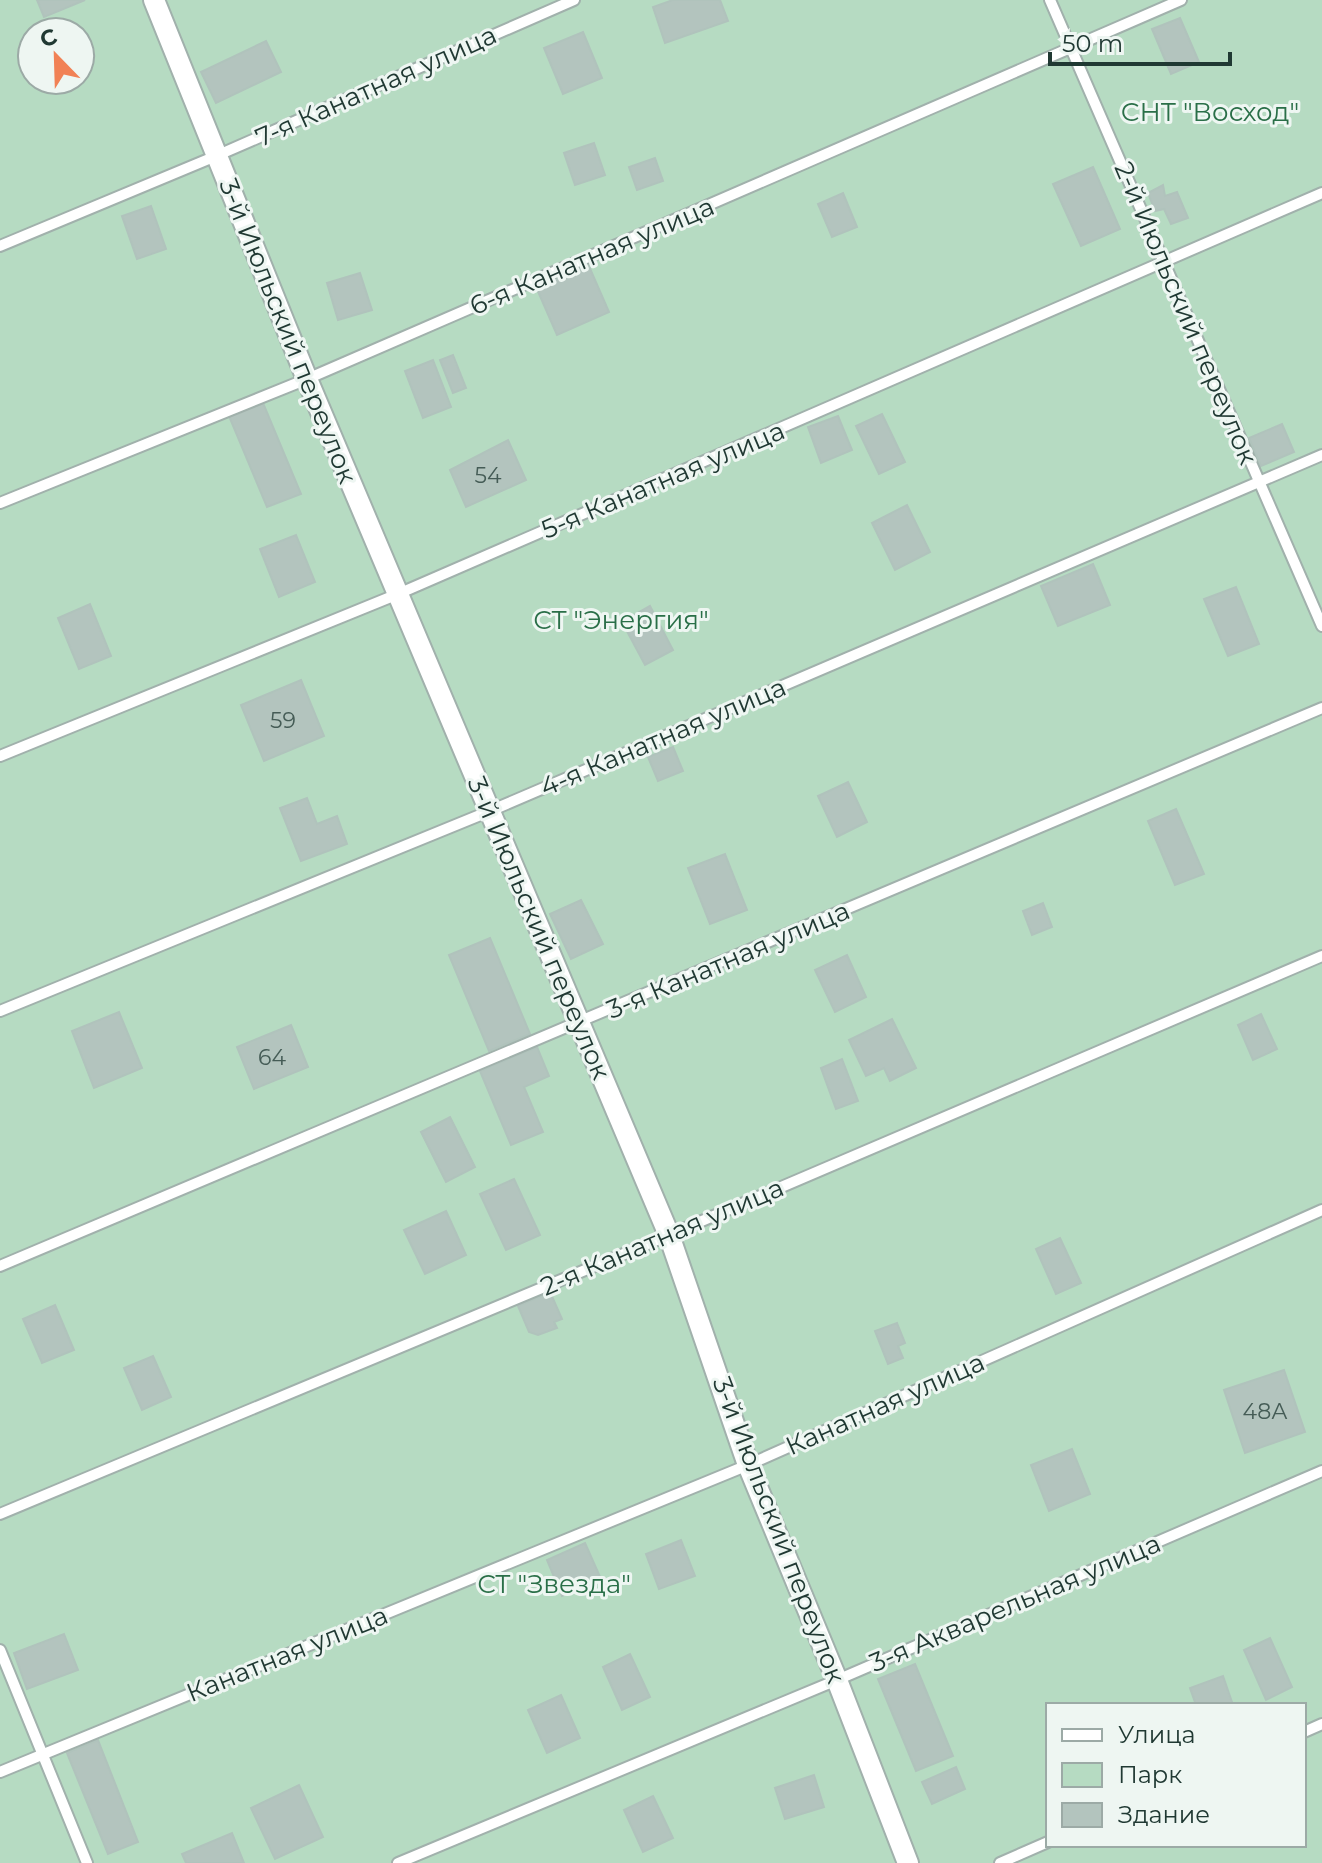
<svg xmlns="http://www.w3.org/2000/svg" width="1322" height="1863" viewBox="0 0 1322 1863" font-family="Montserrat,sans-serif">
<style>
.green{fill:#b6dbc2;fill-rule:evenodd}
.building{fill:#b3c4be;stroke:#b0c3bc;stroke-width:2}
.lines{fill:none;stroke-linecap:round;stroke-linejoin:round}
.lane-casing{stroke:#a1b1ac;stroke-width:14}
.street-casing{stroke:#a1b1ac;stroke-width:24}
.lane{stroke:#fff;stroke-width:10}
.street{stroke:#fff;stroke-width:20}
.labels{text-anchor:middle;stroke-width:6;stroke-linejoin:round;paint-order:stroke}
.number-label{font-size:22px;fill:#455c56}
.street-label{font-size:26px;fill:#203933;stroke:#eef6f2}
.park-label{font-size:26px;fill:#2a6f48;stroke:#eef6f2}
</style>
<rect width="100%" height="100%" fill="#dee9e5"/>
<!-- green -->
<path class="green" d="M0,0h1322v1863h-1322zM32,32h48v48h-48zM1048,1705h256v140h-256z"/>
<!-- building -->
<g class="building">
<polygon points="37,0 85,0 44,17"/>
<polygon points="673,0 720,0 728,21 665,43 653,7"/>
<polygon points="1180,18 1199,62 1171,74 1152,29"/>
<polygon points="583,32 602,78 563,94 544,48"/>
<polygon points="266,41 281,72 216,103 201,72"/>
<polygon points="594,143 605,175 575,185 564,153"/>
<polygon points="655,158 663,181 637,190 629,167"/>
<polygon points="1093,167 1120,229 1081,246 1053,184"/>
<polygon points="1163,185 1165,196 1177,192 1188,218 1171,224 1164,209 1155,211 1148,193"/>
<polygon points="843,193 857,227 832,237 818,204"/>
<polygon points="151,206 166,249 137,259 122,216"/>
<polygon points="588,264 609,312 557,335 536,287"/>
<polygon points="360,273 372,310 338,320 327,283"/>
<polygon points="453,355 466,388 453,393 440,360"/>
<polygon points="433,360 451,407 423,418 405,371"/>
<polygon points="263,403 301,494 267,507 229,416"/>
<polygon points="882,414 905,462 879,474 856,426"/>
<polygon points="838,416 852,450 821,463 808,427"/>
<polygon points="1282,424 1294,452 1261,466 1249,438"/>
<polygon points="508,440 526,480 466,507 450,470"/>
<polygon points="907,505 930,552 895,570 872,523"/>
<polygon points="296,535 315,582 279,597 260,549"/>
<polygon points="1093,564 1110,605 1058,626 1041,586"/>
<polygon points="1236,587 1259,644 1228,656 1204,599"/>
<polygon points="90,604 111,656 79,669 58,618"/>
<polygon points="650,606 673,650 645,665 622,622"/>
<polygon points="301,680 324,736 264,761 241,705"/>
<polygon points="673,747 683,771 658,781 648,757"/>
<polygon points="848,782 867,822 837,837 818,796"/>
<polygon points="307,798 317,824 337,816 347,844 301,861 280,808"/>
<polygon points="1176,809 1204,874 1175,885 1148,821"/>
<polygon points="725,854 747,910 710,924 688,868"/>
<polygon points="581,900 603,944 571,959 550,914"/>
<polygon points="1043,903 1052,927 1032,935 1023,911"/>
<polygon points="490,938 530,1034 489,1051 449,955"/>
<polygon points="847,955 866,997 835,1012 815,970"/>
<polygon points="119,1012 142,1068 94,1088 72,1031"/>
<polygon points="1261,1014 1277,1049 1253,1060 1238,1025"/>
<polygon points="892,1019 916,1068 890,1081 884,1068 866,1076 849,1040"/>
<polygon points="291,1025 308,1067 254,1089 237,1047"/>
<polygon points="537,1047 549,1076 524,1087 543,1132 511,1145 480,1071"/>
<polygon points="842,1059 858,1101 836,1109 821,1068"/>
<polygon points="450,1117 475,1167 446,1182 421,1132"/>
<polygon points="514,1179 540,1235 506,1250 480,1194"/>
<polygon points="446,1211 466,1255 425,1274 404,1230"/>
<polygon points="1060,1238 1081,1283 1056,1294 1036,1249"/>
<polygon points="550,1292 562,1319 554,1322 557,1328 538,1335 529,1332 518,1306"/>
<polygon points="55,1305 74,1350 42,1363 23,1319"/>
<polygon points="897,1323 905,1343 898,1346 903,1358 888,1364 875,1331"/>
<polygon points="153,1356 171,1397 142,1410 124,1368"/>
<polygon points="1284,1370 1305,1432 1245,1453 1224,1390"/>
<polygon points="1072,1449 1090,1494 1049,1511 1031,1465"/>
<polygon points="681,1540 695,1576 659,1589 646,1554"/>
<polygon points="585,1543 601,1579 562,1596 547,1560"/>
<polygon points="64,1634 78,1670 27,1689 14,1653"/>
<polygon points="1270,1638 1292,1687 1266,1700 1244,1650"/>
<polygon points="630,1654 650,1697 622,1710 603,1667"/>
<polygon points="915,1664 953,1756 916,1771 878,1679"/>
<polygon points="1223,1676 1233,1705 1196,1705 1190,1688"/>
<polygon points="561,1695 580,1738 547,1753 528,1710"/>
<polygon points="98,1740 138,1842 108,1854 67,1753"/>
<polygon points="956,1767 965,1789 932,1804 922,1782"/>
<polygon points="814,1775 824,1807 785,1819 775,1788"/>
<polygon points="299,1785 323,1837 275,1859 251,1808"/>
<polygon points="653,1796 673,1838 643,1852 624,1810"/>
<polygon points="232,1833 244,1863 186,1863 182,1854"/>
</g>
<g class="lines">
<!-- lane casing -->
<g class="lane-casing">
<g id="lane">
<polyline points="1050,0 1322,626"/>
<polyline points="0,246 216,156 574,0"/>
<polyline points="0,503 307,379 1181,0"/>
<polyline points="0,756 398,594 1322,193"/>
<polyline points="0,1011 490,811 1322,455"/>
<polyline points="0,1266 1322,708"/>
<polyline points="0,1514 669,1235 1322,956"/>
<polyline points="0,1650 87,1863"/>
<polyline points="1304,1732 1322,1724"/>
<polyline points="0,1772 748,1465 1322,1210"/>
<polyline points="398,1863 837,1680 1322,1471"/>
<polyline points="1000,1863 1048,1842"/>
</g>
</g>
<!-- street casing -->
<g class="street-casing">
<polyline id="street" points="154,0 307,379 669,1235 748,1465 837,1680 908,1863"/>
</g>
<!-- lane -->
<use href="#lane" class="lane"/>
<!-- street -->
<use href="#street" class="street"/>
</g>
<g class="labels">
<!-- number labels -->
<g class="number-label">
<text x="488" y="483">54</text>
<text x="283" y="728">59</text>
<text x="272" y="1065">64</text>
<text x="1265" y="1419">48А</text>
</g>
<!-- street labels -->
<g class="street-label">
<text transform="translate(376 86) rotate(-24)" y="9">7-я Канатная улица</text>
<text transform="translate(592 256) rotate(-23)" y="9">6-я Канатная улица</text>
<text transform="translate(1186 313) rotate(67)" y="9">2-й Июльский переулок</text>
<text transform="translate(288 331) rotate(68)" y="9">3-й Июльский переулок</text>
<text transform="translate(663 480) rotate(-23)" y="9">5-я Канатная улица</text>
<text transform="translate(663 737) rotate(-23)" y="9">4-я Канатная улица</text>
<text transform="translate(539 928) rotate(67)" y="9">3-й Июльский переулок</text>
<text transform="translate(728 960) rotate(-23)" y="9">3-я Канатная улица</text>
<text transform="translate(662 1237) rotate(-23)" y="9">2-я Канатная улица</text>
<text transform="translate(885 1404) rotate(-24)" y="9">Канатная улица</text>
<text transform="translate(779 1530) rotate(69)" y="9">3-й Июльский переулок</text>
<text transform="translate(1015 1603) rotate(-23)" y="9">3-я Акварельная улица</text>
<text transform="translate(287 1654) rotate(-22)" y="9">Канатная улица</text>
</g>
<!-- park labels -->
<g class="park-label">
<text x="1210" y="121">СНТ "Восход"</text>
<text x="621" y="629">СТ "Энергия"</text>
<text x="554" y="1593">СТ "Звезда"</text>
</g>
</g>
<!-- legend -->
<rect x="1046" y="1703" width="260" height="144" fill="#eef6f2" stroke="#9caaa6" stroke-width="2"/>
<rect x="1062" y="1729" width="40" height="12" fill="#ffffff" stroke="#9caaa6" stroke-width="2"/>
<text x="1118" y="1743" font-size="24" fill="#203933">Улица</text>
<rect x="1062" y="1763" width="40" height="24" fill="#b6dbc2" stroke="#9caaa6" stroke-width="2"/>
<text x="1118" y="1783" font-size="24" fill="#203933">Парк</text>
<rect x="1062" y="1803" width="40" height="24" fill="#b3c4be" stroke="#9caaa6" stroke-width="2"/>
<text x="1118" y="1823" font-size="24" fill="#203933">Здание</text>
<!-- north arrow -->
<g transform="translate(56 56) rotate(337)"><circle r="38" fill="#eef6f2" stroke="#9caaa6" stroke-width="2"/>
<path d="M0-6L14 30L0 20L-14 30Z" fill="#f18155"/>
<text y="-12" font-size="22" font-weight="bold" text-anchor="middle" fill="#203933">С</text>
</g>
<!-- scale -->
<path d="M1050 52v12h180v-12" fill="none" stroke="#203933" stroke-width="4"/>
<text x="1062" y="52" font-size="24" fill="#203933" stroke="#eef6f2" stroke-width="6" paint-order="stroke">50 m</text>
</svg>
